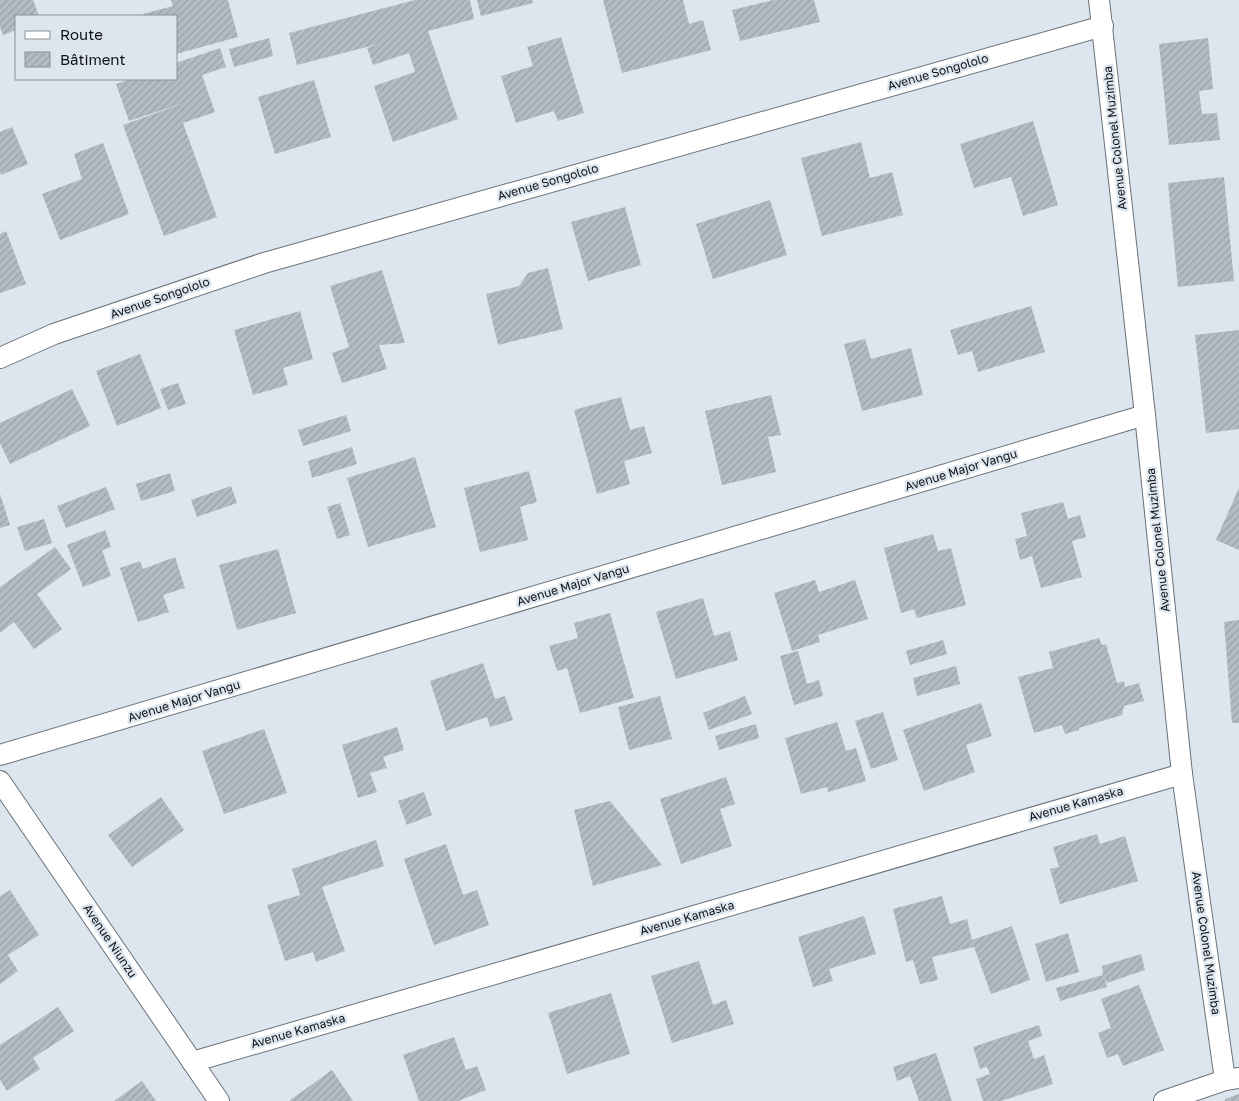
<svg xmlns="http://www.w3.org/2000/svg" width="1239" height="1101" viewBox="0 0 1239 1101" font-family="'Golos Text',sans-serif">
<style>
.building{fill:url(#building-hatch)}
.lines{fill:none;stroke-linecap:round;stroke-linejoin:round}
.minor-casing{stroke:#6a7279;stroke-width:22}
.minor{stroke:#fff;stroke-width:20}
.labels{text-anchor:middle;stroke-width:4.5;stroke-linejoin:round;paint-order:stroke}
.street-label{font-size:12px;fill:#0f1215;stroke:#dde6ef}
</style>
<defs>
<pattern id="building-hatch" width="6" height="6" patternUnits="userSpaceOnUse" patternTransform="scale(1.25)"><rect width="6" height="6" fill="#b3bcc4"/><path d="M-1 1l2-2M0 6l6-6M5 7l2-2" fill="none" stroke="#99a1a8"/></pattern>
</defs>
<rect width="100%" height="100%" fill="#dde6ef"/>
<!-- building -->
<g class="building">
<polygon points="0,0 33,0 39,16 16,16 16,30 3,35 0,27"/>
<polygon points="171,0 228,0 238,37 176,54 176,16 143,16 143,14 173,6"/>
<polygon points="415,0 470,0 474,19 428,31 458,119 393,142 374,86 415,72 409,53 373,65 367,48 378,44 297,65 289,33"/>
<polygon points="477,0 532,0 533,3 481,16"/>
<polygon points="603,0 683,0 689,24 703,20 711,50 622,73"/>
<polygon points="773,0 814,0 820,22 740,41 732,10"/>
<polygon points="561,37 584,113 558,121 554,111 516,123 501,76 533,66 527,47"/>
<polygon points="269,38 273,56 234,67 229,49"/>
<polygon points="1208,38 1213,89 1199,91 1202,114 1217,113 1220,140 1169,145 1159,44"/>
<polygon points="220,48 226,67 202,75 215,112 183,123 217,217 164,236 123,125 187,102 129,121 116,84 131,79 176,79 176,63"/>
<polygon points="314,80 331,137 275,154 258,97"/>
<polygon points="1033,121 1058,205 1023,216 1011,177 974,188 960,144"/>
<polygon points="12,127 28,164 1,175 0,171 0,132"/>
<polygon points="861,142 870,178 892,172 903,215 822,236 801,158"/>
<polygon points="103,143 129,214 60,240 42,194 82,179 74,154"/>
<polygon points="1224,177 1234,281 1178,287 1168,183"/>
<polygon points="770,200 787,255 713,279 696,224"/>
<polygon points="625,207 641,265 588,281 571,222"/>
<polygon points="6,231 26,284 0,293 0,234"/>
<polygon points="548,268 563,329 498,345 486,294 519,286 528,273"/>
<polygon points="382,270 405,343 379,345 387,369 342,383 332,353 349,347 330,286"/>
<polygon points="1031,306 1045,352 978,372 972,351 958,355 950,330"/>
<polygon points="300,311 313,359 283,368 288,385 253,395 234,330"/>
<polygon points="1239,330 1239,429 1206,433 1195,335"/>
<polygon points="865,339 871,359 911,348 923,395 862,411 844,344"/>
<polygon points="140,354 161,408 117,426 96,371"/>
<polygon points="178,383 186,404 168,410 160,389"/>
<polygon points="72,389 90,426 10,464 0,443 0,423"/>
<polygon points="771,395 781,435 768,437 776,472 722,485 705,411"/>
<polygon points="621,397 630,430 644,426 652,453 624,461 630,484 597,494 574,410"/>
<polygon points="346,415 351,431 303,446 298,430"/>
<polygon points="352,447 357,464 312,478 308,461"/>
<polygon points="415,457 436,527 368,547 347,478"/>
<polygon points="529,471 537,502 520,507 528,540 480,552 464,488"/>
<polygon points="170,473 175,491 141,501 136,484"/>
<polygon points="231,486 237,503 197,517 191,500"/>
<polygon points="106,487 115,509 66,528 57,506"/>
<polygon points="1239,488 1239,550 1216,540"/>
<polygon points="0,494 10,525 0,528"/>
<polygon points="1063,502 1068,519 1080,515 1086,537 1072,541 1082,577 1041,588 1032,556 1020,560 1015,539 1027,536 1021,513"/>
<polygon points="340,503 350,535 337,539 327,507"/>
<polygon points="44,519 52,543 25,551 17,527"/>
<polygon points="105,530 111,547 102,550 111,576 83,587 67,545"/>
<polygon points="933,534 938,551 951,548 966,605 917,618 914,609 901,613 884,548"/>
<polygon points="55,547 71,569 37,594 62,629 34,649 14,622 0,633 0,587"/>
<polygon points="278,549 296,613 237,630 219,565"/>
<polygon points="175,557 185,588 163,595 169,612 138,622 120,568 140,561 143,569"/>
<polygon points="815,580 819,592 855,580 868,619 818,635 820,642 792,651 774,593"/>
<polygon points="703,598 714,636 730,631 738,660 676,679 656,612"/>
<polygon points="610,613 634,698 580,713 567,668 557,671 549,646 578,638 574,623"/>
<polygon points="1239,620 1239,723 1232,723 1224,622"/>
<polygon points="1099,638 1102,645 1106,644 1117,683 1124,681 1125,687 1139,683 1144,701 1124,706 1122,715 1079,728 1079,730 1065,734 1062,725 1034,733 1018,677 1053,668 1049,652"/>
<polygon points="943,640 947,654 910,665 906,651"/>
<polygon points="798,651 807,684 819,680 823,696 794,705 780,656"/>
<polygon points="483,663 495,699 505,696 513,720 490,727 487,717 446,731 430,681"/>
<polygon points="956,666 960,684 917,696 913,678"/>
<polygon points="660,696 672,739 629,750 618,707"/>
<polygon points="745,696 752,714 709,730 703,713"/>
<polygon points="981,703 992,736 966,745 975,772 924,791 903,730"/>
<polygon points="883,712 898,760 871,769 855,721"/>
<polygon points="837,722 846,751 856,748 866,781 828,792 827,787 801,794 785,738"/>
<polygon points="756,724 759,738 719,750 715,736"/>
<polygon points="397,727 404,750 383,757 387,768 370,773 377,792 358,798 342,745"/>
<polygon points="264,729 287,793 224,814 202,751"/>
<polygon points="726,777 735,804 720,809 732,846 681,864 660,799"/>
<polygon points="424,792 432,815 407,825 398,801"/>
<polygon points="161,797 184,830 132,867 108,835"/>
<polygon points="610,801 662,865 593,886 574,810"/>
<polygon points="1097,834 1100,844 1125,836 1138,881 1060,904 1050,869 1059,867 1053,847"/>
<polygon points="376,840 384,866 322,887 345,951 316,962 313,952 285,961 267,905 300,895 292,869"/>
<polygon points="446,844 463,895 477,890 489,925 434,945 404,859"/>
<polygon points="10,890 39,935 8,955 18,971 0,984 0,896"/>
<polygon points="942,896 950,924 967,919 972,940 1012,926 1030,980 991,994 974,947 932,957 938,980 920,984 913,960 906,962 893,909"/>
<polygon points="864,916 876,954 829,969 833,981 813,987 798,937"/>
<polygon points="1068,933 1079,972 1046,982 1035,944"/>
<polygon points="1141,954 1145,970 1107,983 1104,977 1107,987 1060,1001 1056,988 1103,975 1102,966"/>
<polygon points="699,961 713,1005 726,1000 734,1024 672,1043 651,976"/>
<polygon points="1139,985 1164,1050 1123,1066 1118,1054 1107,1058 1098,1033 1111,1028 1101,999"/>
<polygon points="611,993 630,1054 567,1074 548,1013"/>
<polygon points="58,1007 74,1031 33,1058 40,1069 7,1091 0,1080 0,1045"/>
<polygon points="1039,1025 1042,1036 1028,1041 1034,1059 1044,1055 1053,1084 1001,1101 983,1101 976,1079 990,1074 987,1067 980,1069 973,1047"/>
<polygon points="454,1037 466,1070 477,1066 486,1090 458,1101 419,1101 403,1055"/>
<polygon points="936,1053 952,1101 919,1101 910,1076 897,1081 893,1067"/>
<polygon points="332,1070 353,1101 289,1101"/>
<polygon points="142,1081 156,1101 114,1101"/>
<polygon points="1239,1094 1239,1101 1225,1101 1225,1099"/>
</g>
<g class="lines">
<!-- minor casing -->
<g class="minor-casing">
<g id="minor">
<polyline points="1099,0 1145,415 1182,774 1225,1080"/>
<polyline points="0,358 54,334 264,263 1103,26"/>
<polyline points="0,755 1145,415"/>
<polyline points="0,781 219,1101"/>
<polyline points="192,1062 1182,774"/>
<polyline points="1164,1101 1225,1080 1239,1078"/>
</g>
</g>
<!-- minor -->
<use href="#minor" class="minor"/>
</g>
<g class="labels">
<!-- street labels -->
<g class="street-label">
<text transform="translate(938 72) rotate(-16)" y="4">Avenue Songololo</text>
<text transform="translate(1115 138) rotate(-96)" y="4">Avenue Colonel Muzimba</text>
<text transform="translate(548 182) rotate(-16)" y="4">Avenue Songololo</text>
<text transform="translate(160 298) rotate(-19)" y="4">Avenue Songololo</text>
<text transform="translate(961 470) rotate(-17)" y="4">Avenue Major Vangu</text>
<text transform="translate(1158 540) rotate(-96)" y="4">Avenue Colonel Muzimba</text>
<text transform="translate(573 585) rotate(-17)" y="4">Avenue Major Vangu</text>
<text transform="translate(184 701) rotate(-17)" y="4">Avenue Major Vangu</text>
<text transform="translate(1076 804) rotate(-16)" y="4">Avenue Kamaska</text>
<text transform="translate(687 918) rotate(-16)" y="4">Avenue Kamaska</text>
<text transform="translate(110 941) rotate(56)" y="4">Avenue Niunzu</text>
<text transform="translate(1206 943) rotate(82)" y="4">Avenue Colonel Muzimba</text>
<text transform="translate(298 1031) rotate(-16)" y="4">Avenue Kamaska</text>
</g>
</g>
<!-- legend -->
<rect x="15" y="15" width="162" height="65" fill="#dde6ef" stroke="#8b9198"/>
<rect x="25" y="31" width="25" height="8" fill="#ffffff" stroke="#8b9198"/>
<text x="60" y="40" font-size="15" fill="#0f1215">Route</text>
<rect x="25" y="52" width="25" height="15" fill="url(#building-hatch)" stroke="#8b9198"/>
<text x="60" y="65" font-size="15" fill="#0f1215">Bâtiment</text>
</svg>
